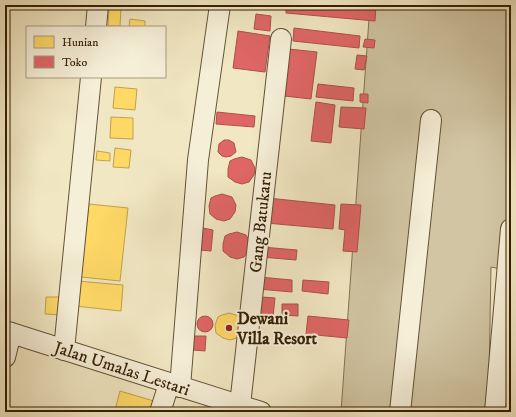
<svg xmlns="http://www.w3.org/2000/svg" width="516" height="417" viewBox="0 0 516 417" font-family="'IM FELL DW Pica',serif">
<style>
.green{fill:#d1c5a3;stroke:#827254}
.homes{fill:#ffd966;stroke:#c2a149}
.shops{fill:#e06666;stroke:#ac5149}
.lines{fill:none;stroke-linecap:round;stroke-linejoin:round}
.minor-casing{stroke:#635134;stroke-width:22}
.minor{stroke:#f6efd8;stroke-width:20}
.poi-dot{fill:#8f2418;stroke:#f6efd8;stroke-width:1.5}
.labels{text-anchor:middle;stroke-width:4;stroke-linejoin:round;paint-order:stroke}
.street-label{font-size:17px;fill:#341f05;stroke:#f6efd8}
.poi-label{font-size:17px;font-weight:bold;fill:#341f05;stroke:#f6efd8;text-anchor:start}
</style>
<rect width="100%" height="100%" fill="#f1e7c3"/>
<filter id="stains"><feTurbulence type="fractalNoise" baseFrequency=".005" numOctaves="4"/><feColorMatrix values="0 0 0 0 .2 0 0 0 0 .09 0 0 0 0 .02 0 0 0 .5 -.17"/></filter>
<radialGradient id="worn" r=".72"><stop offset=".6" stop-color="#630" stop-opacity="0"/><stop offset="1" stop-color="#630" stop-opacity=".3"/></radialGradient>
<!-- green -->
<polygon class="green" points="370,5 511,5 511,271 491,267 489,377 511,377 511,412 341,412"/>
<!-- homes -->
<g class="homes">
<polygon points="109,8 121,8 120,26 108,26"/>
<polygon points="130,19 145,21 145,27 129,27"/>
<polygon points="115,87 137,89 135,110 113,108"/>
<polygon points="111,117 133,118 133,139 110,138"/>
<polygon points="115,148 131,150 129,168 113,167"/>
<polygon points="97,151 110,153 110,161 96,160"/>
<polygon points="89,204 128,208 120,281 81,277"/>
<polygon points="77,281 123,285 121,311 75,306"/>
<polygon points="46,297 63,297 62,315 45,314"/>
<polygon points="229,313 239,316 242,324 242,331 237,338 230,340 223,338 216,333 215,325 218,317 222,315"/>
<polygon points="120,391 157,402 154,412 120,412 115,410"/>
</g>
<!-- shops -->
<g class="shops">
<polygon points="286,5 376,5 375,21 286,13"/>
<polygon points="256,14 271,16 270,31 254,29"/>
<polygon points="294,28 360,36 359,48 293,41"/>
<polygon points="238,31 270,36 265,72 233,68"/>
<polygon points="365,39 375,40 374,48 363,47"/>
<polygon points="289,49 317,52 311,99 284,96"/>
<polygon points="357,55 367,56 364,70 355,69"/>
<polygon points="318,84 354,88 353,101 316,97"/>
<polygon points="360,94 368,94 368,103 360,102"/>
<polygon points="316,102 335,105 331,143 311,141"/>
<polygon points="341,107 366,108 364,129 339,127"/>
<polygon points="217,112 255,116 254,127 216,124"/>
<polygon points="224,140 229,140 234,143 236,152 231,156 226,157 222,156 218,152 219,144"/>
<polygon points="242,157 251,160 255,168 254,175 249,182 242,184 235,182 228,177 228,169 230,161 234,159"/>
<polygon points="222,194 232,197 236,205 235,212 230,219 224,221 216,219 210,214 209,206 211,198 215,196"/>
<polygon points="268,198 335,205 333,229 266,223"/>
<polygon points="341,204 361,205 357,252 343,251 345,230 339,229"/>
<polygon points="203,228 213,230 211,251 200,250"/>
<polygon points="237,232 246,235 250,242 249,250 244,257 237,259 230,257 223,251 223,244 225,236 229,234"/>
<polygon points="262,247 297,250 296,260 261,257"/>
<polygon points="259,277 292,280 292,292 258,289"/>
<polygon points="303,280 329,282 328,294 302,291"/>
<polygon points="262,297 275,298 273,317 261,315"/>
<polygon points="282,304 298,304 298,316 282,315"/>
<circle cx="205" cy="324" r="8"/>
<polygon points="308,316 349,320 347,338 306,334"/>
<polygon points="194,336 206,336 205,351 193,350"/>
</g>
<g class="lines">
<!-- minor casing -->
<g class="minor-casing">
<g id="minor">
<polyline points="96,27 98,5"/>
<polyline points="5,331 261,412"/>
<polyline points="64,350 91,77"/>
<polyline points="5,357 11,333"/>
<polyline points="180,387 198,160 220,5"/>
<polyline points="240,405 281,39"/>
<polyline points="160,412 169,384"/>
<polyline points="400,412 431,120"/>
<polyline points="495,412 511,229"/>
</g>
</g>
<!-- minor -->
<use href="#minor" class="minor"/>
</g>
<!-- markers -->
<circle class="poi-dot" cx="229" cy="328" r="4"/>
<g class="labels">
<!-- street labels -->
<g class="street-label">
<text transform="translate(260 222) rotate(-84)" y="6">Gang Batukaru</text>
<text transform="translate(122 368) rotate(18)" y="6">Jalan Umalas Lestari</text>
</g>
<!-- poi labels -->
<g class="poi-label">
<text x="237" y="324">Dewani<tspan x="237" dy="20">Villa Resort</tspan></text>
</g>
</g>
<!-- margin -->
<rect width="516" height="417" fill="none" stroke="#f1e7c3" stroke-width="20"/>
<rect x="6" y="6" width="504" height="405" fill="none" stroke="#341f05" stroke-width="2"/>
<rect x="10" y="10" width="496" height="397" fill="none" stroke="#341f05"/>
<!-- legend -->
<rect x="26" y="26" width="140" height="52" fill="#f6efd8" stroke="#a89c84"/>
<rect x="34" y="36" width="20" height="12" fill="#ffd966" stroke="#a89c84"/>
<text x="62" y="46" font-size="12" fill="#341f05">Hunian</text>
<rect x="34" y="56" width="20" height="12" fill="#e06666" stroke="#a89c84"/>
<text x="62" y="66" font-size="12" fill="#341f05">Toko</text>
<rect width="100%" height="100%" filter="url(#stains)"/>
<rect width="100%" height="100%" fill="url(#worn)"/>
</svg>
